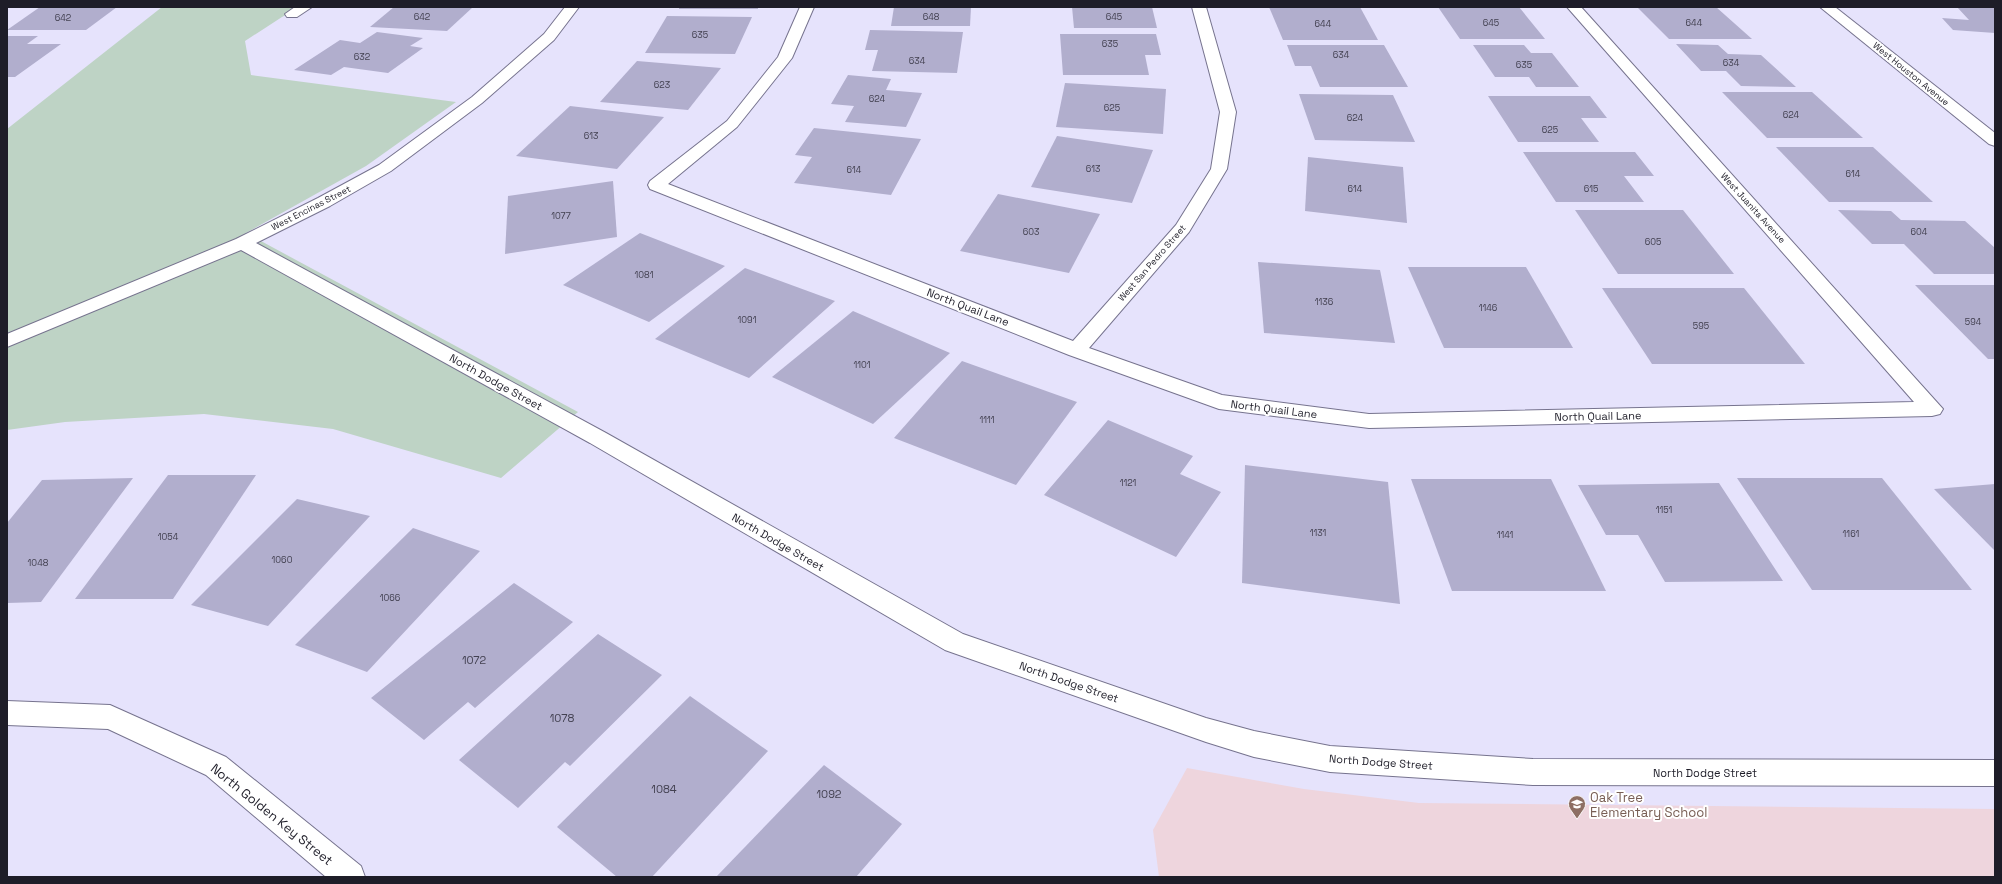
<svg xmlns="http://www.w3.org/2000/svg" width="2002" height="884" viewBox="0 0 2002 884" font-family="'Space Grotesk',sans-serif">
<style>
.education{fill:#eed5dd}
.green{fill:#bed3c5}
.building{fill:#b1aecd}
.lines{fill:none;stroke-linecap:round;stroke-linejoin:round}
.minor-casing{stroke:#76738e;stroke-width:2}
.tertiary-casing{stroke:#76738e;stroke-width:2}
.minor{fill:#fff;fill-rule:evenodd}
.tertiary{fill:#fff;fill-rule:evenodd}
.labels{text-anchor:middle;stroke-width:4;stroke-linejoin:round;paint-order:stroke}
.number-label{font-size:9px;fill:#434151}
.far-street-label{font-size:9px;fill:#1e1d28;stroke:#fff}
.street-label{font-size:11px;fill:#1e1d28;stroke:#fff}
.near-number-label{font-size:11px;fill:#434151}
.near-education-label{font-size:13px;fill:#785e54;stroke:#fff;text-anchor:start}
.near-street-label{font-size:13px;fill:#1e1d28;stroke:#fff}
</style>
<rect width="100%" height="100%" fill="#e6e3fc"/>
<!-- education -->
<polygon class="education" points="1187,768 1304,789 1419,803 1995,809 1995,877 1159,877 1153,830"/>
<!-- green -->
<polygon class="green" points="162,7 302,7 282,17 245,41 251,75 456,102 366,166 246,233 578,412 501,478 333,429 204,414 65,422 7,430 7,129"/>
<!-- building -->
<g class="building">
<polygon points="40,7 117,7 86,30 7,30"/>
<polygon points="394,7 473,7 447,31 370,27"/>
<rect x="679" y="7" width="79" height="2"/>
<polygon points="894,7 971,7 970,26 891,26"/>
<polygon points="1072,7 1152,7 1157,28 1074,28"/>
<polygon points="1269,7 1360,7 1378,40 1283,40"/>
<polygon points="1438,7 1519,7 1545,39 1460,39"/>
<polygon points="1637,7 1716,7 1752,39 1669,39"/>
<polygon points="1957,7 1995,7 1995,33 1953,30 1942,18 1969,20"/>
<polygon points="667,16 752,17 735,54 645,53"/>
<polygon points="870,30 963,32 957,73 872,71 878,50 865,50"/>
<polygon points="377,32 423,38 410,46 423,48 388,73 344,67 331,75 294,70 340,40 360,43"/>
<polygon points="1060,34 1156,34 1161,55 1145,55 1149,75 1063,75"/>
<polygon points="7,36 38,36 27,44 61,44 15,77 7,77"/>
<polygon points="1676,44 1718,45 1728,54 1761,55 1796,87 1741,86 1726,71 1701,71"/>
<polygon points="1287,45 1384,45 1408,87 1320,87 1311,66 1295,66"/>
<polygon points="1473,45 1524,45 1531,53 1552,53 1579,87 1536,87 1529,77 1495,77"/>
<polygon points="637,61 721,68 688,110 600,102"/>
<polygon points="848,75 891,79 886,90 922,93 906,127 845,122 854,106 831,104"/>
<polygon points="1065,83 1166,89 1163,134 1056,127"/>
<polygon points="1722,92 1812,92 1863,138 1767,138"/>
<polygon points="1299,94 1393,95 1415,142 1315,140"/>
<polygon points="1488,96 1590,96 1607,118 1581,118 1599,142 1518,142"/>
<polygon points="570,106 664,117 617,169 516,156"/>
<polygon points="814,128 921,139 891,195 794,183 812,157 795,155"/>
<polygon points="1057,136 1153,150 1132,203 1031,187"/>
<polygon points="1776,147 1873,147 1933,202 1829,202"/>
<polygon points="1523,152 1635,152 1654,176 1624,176 1644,202 1556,202"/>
<polygon points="1308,157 1403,167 1407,223 1305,211"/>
<polygon points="613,181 617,237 505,254 508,196"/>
<polygon points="998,194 1100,214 1069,273 960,251"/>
<polygon points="1575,210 1683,210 1734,274 1618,274"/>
<polygon points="1838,210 1891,211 1901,220 1965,221 1995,248 1995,274 1934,274 1904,244 1872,244"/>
<polygon points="640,233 725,266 649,322 563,285"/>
<polygon points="1258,262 1380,270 1395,343 1264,333"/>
<polygon points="1408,267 1526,267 1573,348 1444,348"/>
<polygon points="745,268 835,301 749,378 655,339"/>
<polygon points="1915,285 1995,285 1995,359 1988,359"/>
<polygon points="1602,288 1744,288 1805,364 1652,364"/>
<polygon points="853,311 950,353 873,424 772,377"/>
<polygon points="962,361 1077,402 1016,485 894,438"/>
<polygon points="1108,420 1193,456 1180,474 1221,492 1176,557 1044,495"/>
<polygon points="1245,465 1388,482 1400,604 1242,583"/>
<polygon points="168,475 256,475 173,599 75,599"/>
<polygon points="133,478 41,602 7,603 7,523 42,480"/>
<polygon points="1737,478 1882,478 1972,590 1812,590"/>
<polygon points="1411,479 1551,479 1606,591 1452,591"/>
<polygon points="1719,483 1783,581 1665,582 1638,535 1606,535 1578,485"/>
<polygon points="1995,484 1995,551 1934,489"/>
<polygon points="297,499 370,516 268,626 191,605"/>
<polygon points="413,528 480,551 367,672 295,645"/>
<polygon points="514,583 573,622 475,708 468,702 424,740 371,698"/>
<polygon points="598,634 662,675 570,766 565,762 518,808 459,760"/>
<polygon points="690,696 768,751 652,877 617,877 557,827"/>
<polygon points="824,765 902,824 856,877 716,877"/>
</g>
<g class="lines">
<!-- minor casing -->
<g class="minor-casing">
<g id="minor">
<polygon points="295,7 312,7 297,17 287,17 285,14"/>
<polygon points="565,7 579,7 554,40 482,103 391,171 330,206 256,243 606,433 963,634 1206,718 1254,731 1330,746 1533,759 1995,760 1995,786 1533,785 1330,772 1254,757 1206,742 945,650 590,443 241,250 7,347 7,334 236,239 318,198 379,165 472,97 544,34"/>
<polygon points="800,7 814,7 792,58 737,127 668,184 1073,341 1176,225 1211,169 1220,112 1192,7 1206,7 1236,112 1227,169 1189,232 1089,348 1222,395 1369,414 1914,402 1567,7 1581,7 1943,409 1940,414 1932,416 1369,428 1219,409 1069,355 650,189 648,185 650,181 727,121 778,57"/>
<polygon points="7,701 110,705 226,757 361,866 365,877 326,877 206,775 108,729 7,725"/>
</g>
</g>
<!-- tertiary casing -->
<g class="tertiary-casing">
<polygon id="tertiary" points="1820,7 1835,7 1995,133 1995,146 1989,144"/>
</g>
<!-- minor -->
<use href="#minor" class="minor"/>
<!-- tertiary -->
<use href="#tertiary" class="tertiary"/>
</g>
<!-- icons -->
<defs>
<g id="school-pin" transform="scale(0.9)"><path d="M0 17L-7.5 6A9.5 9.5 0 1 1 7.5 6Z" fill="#8d6e63" stroke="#fff"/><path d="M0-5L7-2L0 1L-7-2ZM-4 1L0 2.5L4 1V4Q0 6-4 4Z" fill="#fff"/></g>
</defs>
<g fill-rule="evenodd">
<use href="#school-pin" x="1577" y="804"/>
</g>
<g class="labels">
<!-- number labels -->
<g class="number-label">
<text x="422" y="20">642</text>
<text x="931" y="20">648</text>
<text x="1114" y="20">645</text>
<text x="63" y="21">642</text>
<text x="1491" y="26">645</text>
<text x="1694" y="26">644</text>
<text x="1323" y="27">644</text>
<text x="700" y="38">635</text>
<text x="1110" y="47">635</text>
<text x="1341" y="58">634</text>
<text x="362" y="60">632</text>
<text x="917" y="64">634</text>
<text x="1731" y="66">634</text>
<text x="1524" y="68">635</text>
<text x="662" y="88">623</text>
<text x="877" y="102">624</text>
<text x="1112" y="111">625</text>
<text x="1791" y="118">624</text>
<text x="1355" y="121">624</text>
<text x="1550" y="133">625</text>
<text x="591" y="139">613</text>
<text x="1093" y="172">613</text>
<text x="854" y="173">614</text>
<text x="1853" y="177">614</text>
<text x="1355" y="192">614</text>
<text x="1591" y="192">615</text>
<text x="561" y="219">1077</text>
<text x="1031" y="235">603</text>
<text x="1919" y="235">604</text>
<text x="1653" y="245">605</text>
<text x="644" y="278">1081</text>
<text x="1324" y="305">1136</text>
<text x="1488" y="311">1146</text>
<text x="747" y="323">1091</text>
<text x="1973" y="325">594</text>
<text x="1701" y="329">595</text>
<text x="862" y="368">1101</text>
<text x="987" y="423">1111</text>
<text x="1128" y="486">1121</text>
<text x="1664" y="513">1151</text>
<text x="1318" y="536">1131</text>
<text x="1851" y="537">1161</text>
<text x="1505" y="538">1141</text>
<text x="168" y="540">1054</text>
<text x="282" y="563">1060</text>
<text x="38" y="566">1048</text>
<text x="390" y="601">1066</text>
</g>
<!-- far-street labels -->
<g class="far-street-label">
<text transform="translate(1911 74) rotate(39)" y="3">West Houston Avenue</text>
<text transform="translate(311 208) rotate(-27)" y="3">West Encinas Street</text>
<text transform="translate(1753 208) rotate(48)" y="3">West Juanita Avenue</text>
<text transform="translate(1152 263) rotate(-49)" y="3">West San Pedro Street</text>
</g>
<!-- street labels -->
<g class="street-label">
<text transform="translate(968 307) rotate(21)" y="4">North Quail Lane</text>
<text transform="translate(496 382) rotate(29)" y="4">North Dodge Street</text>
<text transform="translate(1274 409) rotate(7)" y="4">North Quail Lane</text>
<text transform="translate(1598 416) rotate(-1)" y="4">North Quail Lane</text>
<text transform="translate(778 542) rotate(30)" y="4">North Dodge Street</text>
<text transform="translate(1069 682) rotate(19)" y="4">North Dodge Street</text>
<text transform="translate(1381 762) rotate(4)" y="4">North Dodge Street</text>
<text x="1705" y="777">North Dodge Street</text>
</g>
<!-- near-number labels -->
<g class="near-number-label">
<text x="474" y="664">1072</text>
<text x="562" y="722">1078</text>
<text x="664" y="793">1084</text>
<text x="829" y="798">1092</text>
</g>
<!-- near-education labels -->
<g class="near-education-label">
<text x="1590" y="802">Oak Tree<tspan x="1590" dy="15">Elementary School</tspan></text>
</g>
<!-- near-street labels -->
<g class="near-street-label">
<text transform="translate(272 814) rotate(39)" y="5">North Golden Key Street</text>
</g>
</g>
<!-- border -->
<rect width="2002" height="884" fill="none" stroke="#1e1d28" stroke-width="16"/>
</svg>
